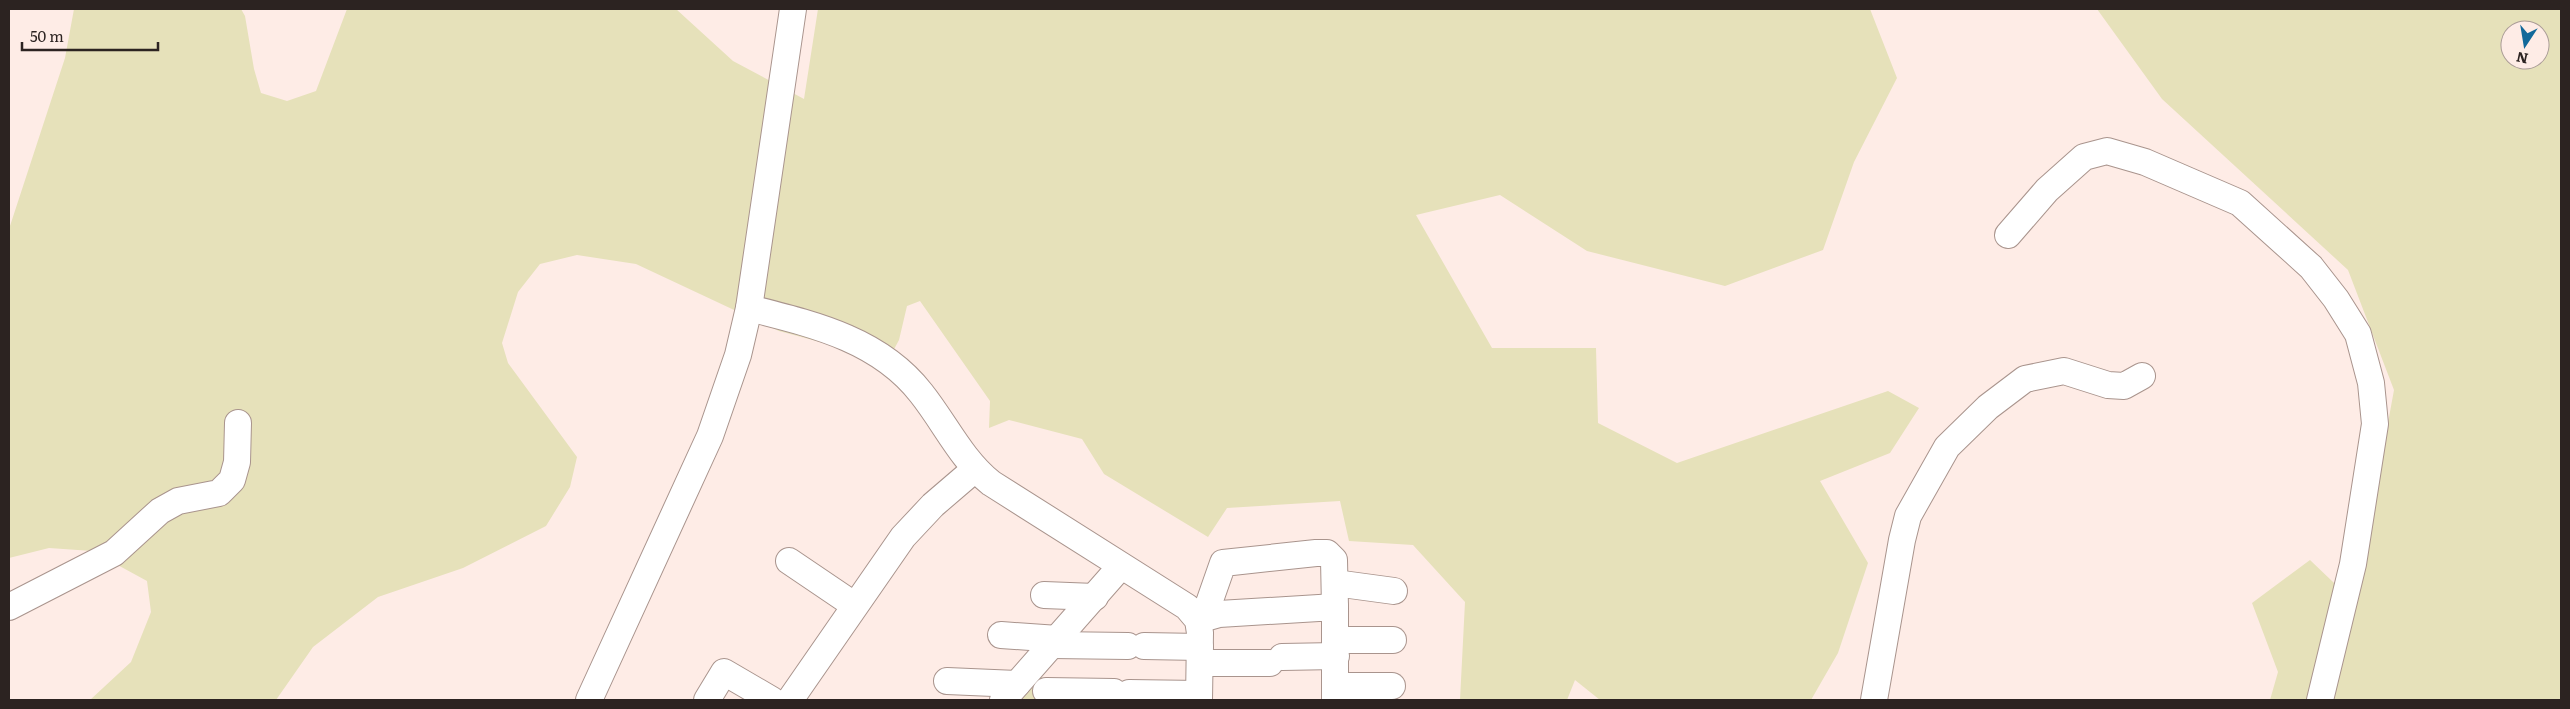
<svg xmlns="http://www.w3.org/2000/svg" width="2570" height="709" viewBox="0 0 2570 709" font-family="Literata,serif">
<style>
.green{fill:#e6e1ba;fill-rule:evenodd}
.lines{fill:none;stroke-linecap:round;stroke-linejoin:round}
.minor-casing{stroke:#a9948d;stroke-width:28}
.minor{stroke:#fff;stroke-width:26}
</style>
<rect width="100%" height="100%" fill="#feece6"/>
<!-- green -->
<g class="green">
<polygon points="74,9 241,9 245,16 254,69 261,93 287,101 316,91 347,9 676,9 733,61 804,99 818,9 1870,9 1897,78 1854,162 1823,250 1725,286 1587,251 1500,195 1416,215 1492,348 1596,348 1598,423 1677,463 1888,391 1919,408 1890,453 1820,481 1868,563 1838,653 1811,700 1600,700 1575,680 1567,700 1460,700 1465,602 1413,545 1349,541 1340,501 1227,508 1208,537 1104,474 1082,439 1009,420 989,428 990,401 920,301 907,306 899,340 892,353 876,357 779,331 636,264 577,255 540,264 518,292 502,343 508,363 577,457 570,487 546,526 463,568 378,597 313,647 276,700 90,700 131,662 151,612 147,581 92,551 49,548 9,558 9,229 65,58"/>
<path d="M2097,9h464v691h-291l8,-28 -26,-69 58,-43 45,43 39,-213 -46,-120 -186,-171zM2510,30h30v30h-30z"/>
<polygon points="1042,674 1041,700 1009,700"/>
</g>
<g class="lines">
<!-- minor casing -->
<g class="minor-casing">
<g id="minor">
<polyline points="2008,235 2047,190 2084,157 2107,151 2145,162 2240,203 2311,267 2336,299 2358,334 2371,383 2375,424 2353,564 2320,700"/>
<path d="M749,308c63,16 130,31 172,85 24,30 40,66 70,90l196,124 11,13 2,13 -1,67"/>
<polyline points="789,561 854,605"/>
<polyline points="1335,583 1394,591"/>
<polyline points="1044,595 1095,597"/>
<polyline points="9,607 114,553 160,511 178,501 219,493 232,480 237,462 238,423"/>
<polyline points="1198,620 1219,614 1335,607 1335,700"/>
<polyline points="1198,620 1209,603 1223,563 1316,553 1327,553 1334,560 1335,607"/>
<polyline points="1001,635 1058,639"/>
<polyline points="1336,640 1393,640"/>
<polyline points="1053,645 1128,646"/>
<polyline points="1144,646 1200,647"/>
<polyline points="1282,657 1336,656"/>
<polyline points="1200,663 1270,663"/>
<polyline points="947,681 1017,684"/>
<polyline points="1335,686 1392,686"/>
<polyline points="1046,691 1114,692"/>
<polyline points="1129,693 1199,694"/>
<polyline points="589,700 710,436 738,355 749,308 793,9"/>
<polyline points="707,700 724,672 772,700"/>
<polyline points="790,700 903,537 933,505 975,469"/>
<polyline points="1003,700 1121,566"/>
<polyline points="1874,700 1902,540 1908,516 1947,447 1988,407 2025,379 2064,371 2108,385 2124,386 2142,376"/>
</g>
</g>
<!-- minor -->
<use href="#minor" class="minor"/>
</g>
<!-- border -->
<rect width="2570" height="709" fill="none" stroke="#2c2321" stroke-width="20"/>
<!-- north arrow -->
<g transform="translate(2525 45) rotate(192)"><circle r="24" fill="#feece6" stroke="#aa9c97"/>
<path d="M0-4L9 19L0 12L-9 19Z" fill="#12699a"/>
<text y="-8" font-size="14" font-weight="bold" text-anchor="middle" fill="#2c2321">N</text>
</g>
<!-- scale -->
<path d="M22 42v8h136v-8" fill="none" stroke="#2c2321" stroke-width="2.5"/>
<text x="30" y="42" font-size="15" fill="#2c2321" stroke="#feece6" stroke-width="4" paint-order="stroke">50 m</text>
</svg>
